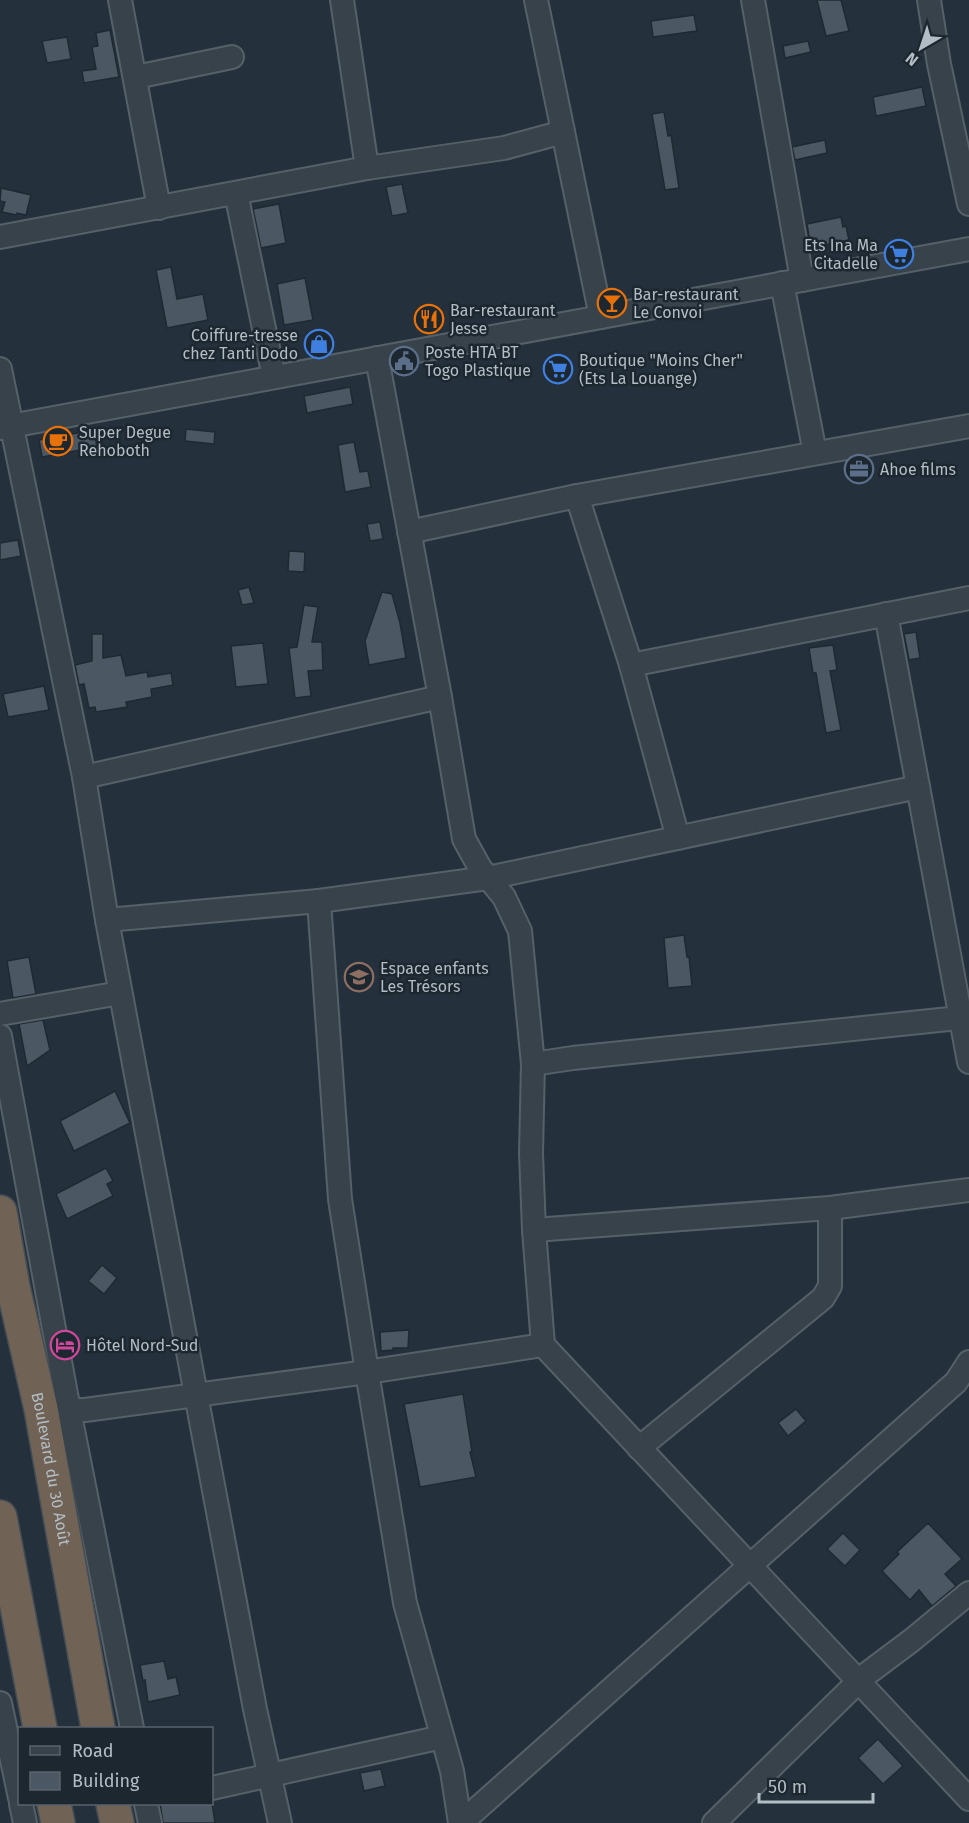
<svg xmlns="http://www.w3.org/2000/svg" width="969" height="1823" viewBox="0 0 969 1823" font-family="'Fira Sans',sans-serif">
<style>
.building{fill:#4b5863;stroke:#1f2932;stroke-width:1.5}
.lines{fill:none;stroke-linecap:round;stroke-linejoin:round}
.minor-casing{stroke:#566069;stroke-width:26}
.highway-casing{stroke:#434d56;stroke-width:36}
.minor{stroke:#38424b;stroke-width:22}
.highway{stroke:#706355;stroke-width:33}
.labels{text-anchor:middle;stroke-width:5;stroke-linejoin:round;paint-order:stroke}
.poi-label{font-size:16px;fill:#b3bdc6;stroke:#1d2730;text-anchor:start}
.street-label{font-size:16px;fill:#b3bdc6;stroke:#1d2730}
</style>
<rect width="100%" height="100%" fill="#24303b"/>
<!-- building -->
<g class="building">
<polygon points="817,0 841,0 849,31 826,36"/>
<polygon points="694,15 697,31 653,37 651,21"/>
<polygon points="110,30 119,77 84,83 82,71 96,69 92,47 98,46 96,33"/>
<polygon points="67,37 71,59 47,63 42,41"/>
<polygon points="808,41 811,52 785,58 783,46"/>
<polygon points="922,87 926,106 876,116 873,97"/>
<polygon points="664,112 668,136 671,135 679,188 665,190 652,114"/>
<polygon points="825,140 827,153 795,160 792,147"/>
<polygon points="402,184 408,213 392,216 386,187"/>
<polygon points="1,188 31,195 26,215 17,213 16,215 2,212 5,202 0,201"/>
<polygon points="279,204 286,243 261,248 253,209"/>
<polygon points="841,217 843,227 846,226 849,240 811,248 807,224"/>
<polygon points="171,267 177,299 203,294 208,320 167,328 156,270"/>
<polygon points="305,278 313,320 284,325 277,284"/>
<polygon points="350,387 353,404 307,413 304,396"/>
<polygon points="186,429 215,432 214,444 185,441"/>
<polygon points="94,430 97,447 42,457 39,440"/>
<polygon points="354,442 360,472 368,471 371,487 345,492 338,445"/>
<polygon points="380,522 383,539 370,541 367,524"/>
<polygon points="18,540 21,556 0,560 0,543"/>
<polygon points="289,551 305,552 304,572 288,571"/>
<polygon points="249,587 254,603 242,605 238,590"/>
<polygon points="382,592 392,594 400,623 406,658 369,665 365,641"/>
<polygon points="304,605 318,607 312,642 322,642 323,670 308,671 311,696 295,698 289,648 297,647"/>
<polygon points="916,632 920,658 909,660 904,634"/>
<polygon points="92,634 103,634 103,658 121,655 126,676 147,672 148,677 171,673 173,685 151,689 152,697 126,702 127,707 96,712 95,707 89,708 84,684 79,685 75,665 92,661"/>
<polygon points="263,643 268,684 236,687 231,646"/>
<polygon points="833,645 837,670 830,671 841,730 826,733 816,673 813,673 809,648"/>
<polygon points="44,686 49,710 8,717 3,694"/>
<polygon points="684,935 687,957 689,957 692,986 668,988 664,938"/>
<polygon points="29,957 36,994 13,998 7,961"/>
<polygon points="43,1020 50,1050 27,1066 19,1024"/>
<polygon points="115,1091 130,1123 74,1151 60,1121"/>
<polygon points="106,1168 113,1181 107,1184 113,1196 67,1219 56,1194"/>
<polygon points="102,1265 117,1278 104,1294 88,1281"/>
<polygon points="409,1330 408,1348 393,1348 393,1350 381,1351 380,1332"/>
<polygon points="463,1394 472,1452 470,1452 476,1477 420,1487 404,1404"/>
<polygon points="796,1409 806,1421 788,1436 778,1423"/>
<polygon points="928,1523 962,1559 945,1574 956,1586 932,1606 919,1590 910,1600 882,1571 899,1554 897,1552"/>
<polygon points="843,1533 860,1550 845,1566 827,1549"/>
<polygon points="164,1661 168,1679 176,1677 180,1695 148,1702 145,1680 143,1681 140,1665"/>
<polygon points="878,1739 903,1766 883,1784 858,1758"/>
<polygon points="381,1769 385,1786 364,1791 360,1773"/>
<polygon points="160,1803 212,1803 215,1823 163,1823"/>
</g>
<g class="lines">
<!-- minor casing -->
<g class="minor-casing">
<g id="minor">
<polyline points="120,0 159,208"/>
<polyline points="342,0 367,168"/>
<polyline points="536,0 601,317"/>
<polyline points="753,0 802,280"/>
<polyline points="929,0 939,64 969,204"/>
<polyline points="136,77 232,57"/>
<polyline points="236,193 274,377"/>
<polyline points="0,237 367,168 504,148 563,132"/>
<polyline points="782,283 815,453"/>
<polyline points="377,358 440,697 464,839 480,868 504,897 520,931 533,1064 531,1153 534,1230 543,1345"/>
<polyline points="0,369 84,777 107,920 255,1709 280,1823"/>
<polyline points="0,428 969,249"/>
<polyline points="577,496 631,665 678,838"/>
<polyline points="409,532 577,496 969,426"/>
<polyline points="886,614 969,1062"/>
<polyline points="631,665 969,598"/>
<polyline points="84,777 440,697"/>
<polyline points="319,901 340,1199 367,1372 405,1603 452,1771 460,1823"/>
<polyline points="107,920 319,901 488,878 918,787"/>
<polyline points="0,1014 120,993"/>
<polyline points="0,1036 69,1410 132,1728"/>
<polyline points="533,1064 573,1058 969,1017"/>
<polyline points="534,1230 830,1208 969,1190"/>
<polyline points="69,1410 85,1410 367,1372 543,1345 969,1799"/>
<polyline points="639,1448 823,1298 830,1286 830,1208"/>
<polyline points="0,1703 20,1798"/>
<polyline points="212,1788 442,1737"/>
<polyline points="21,1804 25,1823"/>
<polyline points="146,1804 150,1823"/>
<polyline points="461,1823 956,1382 969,1362"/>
<polyline points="714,1823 864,1676 912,1640 969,1593"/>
</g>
</g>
<!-- highway casing -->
<g class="highway-casing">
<g id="highway">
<path id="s1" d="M0,1212l13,75 28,122 57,319"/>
<polyline points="0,1517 40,1728"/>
<polyline points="54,1804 58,1823"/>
<polyline points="113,1804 117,1823"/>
</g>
</g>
<!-- minor -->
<use href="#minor" class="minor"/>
<!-- highway -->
<use href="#highway" class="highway"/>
</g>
<!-- icons -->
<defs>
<g id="supermarket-ring" transform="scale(1.5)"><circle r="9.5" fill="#1d2730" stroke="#3f7fe0" stroke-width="1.5"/><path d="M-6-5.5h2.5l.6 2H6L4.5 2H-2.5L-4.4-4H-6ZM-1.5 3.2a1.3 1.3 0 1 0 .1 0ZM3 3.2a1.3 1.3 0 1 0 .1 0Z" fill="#3f7fe0"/></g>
<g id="bar-ring" transform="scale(1.5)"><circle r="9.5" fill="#1d2730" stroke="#e8710a" stroke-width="1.5"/><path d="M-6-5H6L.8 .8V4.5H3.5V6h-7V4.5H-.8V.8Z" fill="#e8710a"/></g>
<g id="restaurant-ring" transform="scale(1.5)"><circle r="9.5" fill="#1d2730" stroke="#e8710a" stroke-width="1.5"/><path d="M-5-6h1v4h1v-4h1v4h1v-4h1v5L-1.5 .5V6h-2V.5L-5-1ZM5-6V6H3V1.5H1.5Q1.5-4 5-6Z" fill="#e8710a"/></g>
<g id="shop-ring" transform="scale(1.5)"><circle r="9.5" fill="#1d2730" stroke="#3f7fe0" stroke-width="1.5"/><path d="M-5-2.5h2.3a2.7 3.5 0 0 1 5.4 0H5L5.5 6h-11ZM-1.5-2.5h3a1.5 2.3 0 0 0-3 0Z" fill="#3f7fe0"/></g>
<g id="civic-ring" transform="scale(1.5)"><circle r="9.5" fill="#1d2730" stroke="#5c6f8a" stroke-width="1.5"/><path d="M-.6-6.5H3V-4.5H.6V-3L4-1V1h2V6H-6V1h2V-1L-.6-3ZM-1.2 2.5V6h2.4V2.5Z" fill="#5c6f8a"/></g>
<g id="cafe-ring" transform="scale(1.5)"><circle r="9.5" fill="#1d2730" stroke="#e8710a" stroke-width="1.5"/><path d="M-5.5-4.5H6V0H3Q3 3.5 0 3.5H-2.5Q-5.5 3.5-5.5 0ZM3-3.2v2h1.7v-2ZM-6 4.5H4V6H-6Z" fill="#e8710a"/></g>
<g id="office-ring" transform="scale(1.5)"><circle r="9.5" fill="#1d2730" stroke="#5c6f8a" stroke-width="1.5"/><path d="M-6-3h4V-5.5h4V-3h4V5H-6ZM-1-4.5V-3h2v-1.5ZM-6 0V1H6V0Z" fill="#5c6f8a"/></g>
<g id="school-ring" transform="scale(1.5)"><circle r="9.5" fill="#1d2730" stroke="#8d6e63" stroke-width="1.5"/><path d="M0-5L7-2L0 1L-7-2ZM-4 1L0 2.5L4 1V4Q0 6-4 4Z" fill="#8d6e63"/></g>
<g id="hotel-ring" transform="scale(1.5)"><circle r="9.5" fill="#1d2730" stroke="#d1479c" stroke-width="1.5"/><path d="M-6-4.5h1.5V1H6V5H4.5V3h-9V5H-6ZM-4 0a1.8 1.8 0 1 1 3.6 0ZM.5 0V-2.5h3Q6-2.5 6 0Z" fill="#d1479c"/></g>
</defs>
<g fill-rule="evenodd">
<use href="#supermarket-ring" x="899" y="254"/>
<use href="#bar-ring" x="612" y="303"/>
<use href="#restaurant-ring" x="429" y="319"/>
<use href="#shop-ring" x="319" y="344"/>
<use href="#civic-ring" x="404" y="361"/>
<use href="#supermarket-ring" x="558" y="369"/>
<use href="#cafe-ring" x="58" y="441"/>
<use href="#office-ring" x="859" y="469"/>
<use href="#school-ring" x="359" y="977"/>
<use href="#hotel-ring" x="65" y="1345"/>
</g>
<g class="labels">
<!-- poi labels -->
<g class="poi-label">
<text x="878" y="251" text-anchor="end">Ets Ina Ma<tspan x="878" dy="18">Citadelle</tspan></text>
<text x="633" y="300">Bar-restaurant<tspan x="633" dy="18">Le Convoi</tspan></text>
<text x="450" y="316">Bar-restaurant<tspan x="450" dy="18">Jesse</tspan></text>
<text x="298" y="341" text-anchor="end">Coiffure-tresse<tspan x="298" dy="18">chez Tanti Dodo</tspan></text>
<text x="425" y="358">Poste HTA BT<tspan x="425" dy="18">Togo Plastique</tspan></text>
<text x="579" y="366">Boutique "Moins Cher"<tspan x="579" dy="18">(Ets La Louange)</tspan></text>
<text x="79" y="438">Super Degue<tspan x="79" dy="18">Rehoboth</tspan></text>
<text x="880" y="475">Ahoe films</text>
<text x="380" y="974">Espace enfants<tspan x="380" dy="18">Les Trésors</tspan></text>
<text x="86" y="1351">Hôtel Nord-Sud</text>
</g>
<!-- street labels -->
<g class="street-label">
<text dy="6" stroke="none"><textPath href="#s1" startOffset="262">Boulevard du 30 Août</textPath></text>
</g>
</g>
<!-- legend -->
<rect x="18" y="1727" width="195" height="78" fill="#1d2730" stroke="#59636c" stroke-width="1.5"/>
<rect x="30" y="1746" width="30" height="9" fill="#38424b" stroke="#59636c" stroke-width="1.5"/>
<text x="72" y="1757" font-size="18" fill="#b3bdc6">Road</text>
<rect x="30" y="1772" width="30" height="18" fill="#4b5863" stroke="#59636c" stroke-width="1.5"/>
<text x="72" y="1787" font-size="18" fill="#b3bdc6">Building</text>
<!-- north arrow -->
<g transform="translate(921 48) rotate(219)" stroke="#1d2730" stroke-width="4.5" paint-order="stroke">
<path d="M0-4.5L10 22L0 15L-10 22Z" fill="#b3bdc6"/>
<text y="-9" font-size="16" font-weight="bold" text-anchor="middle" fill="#b3bdc6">N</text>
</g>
<!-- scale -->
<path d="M759 1793v9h114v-9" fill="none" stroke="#b3bdc6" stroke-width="3"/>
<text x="768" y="1793" font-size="18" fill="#b3bdc6" stroke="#1d2730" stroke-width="4.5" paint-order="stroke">50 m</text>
</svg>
